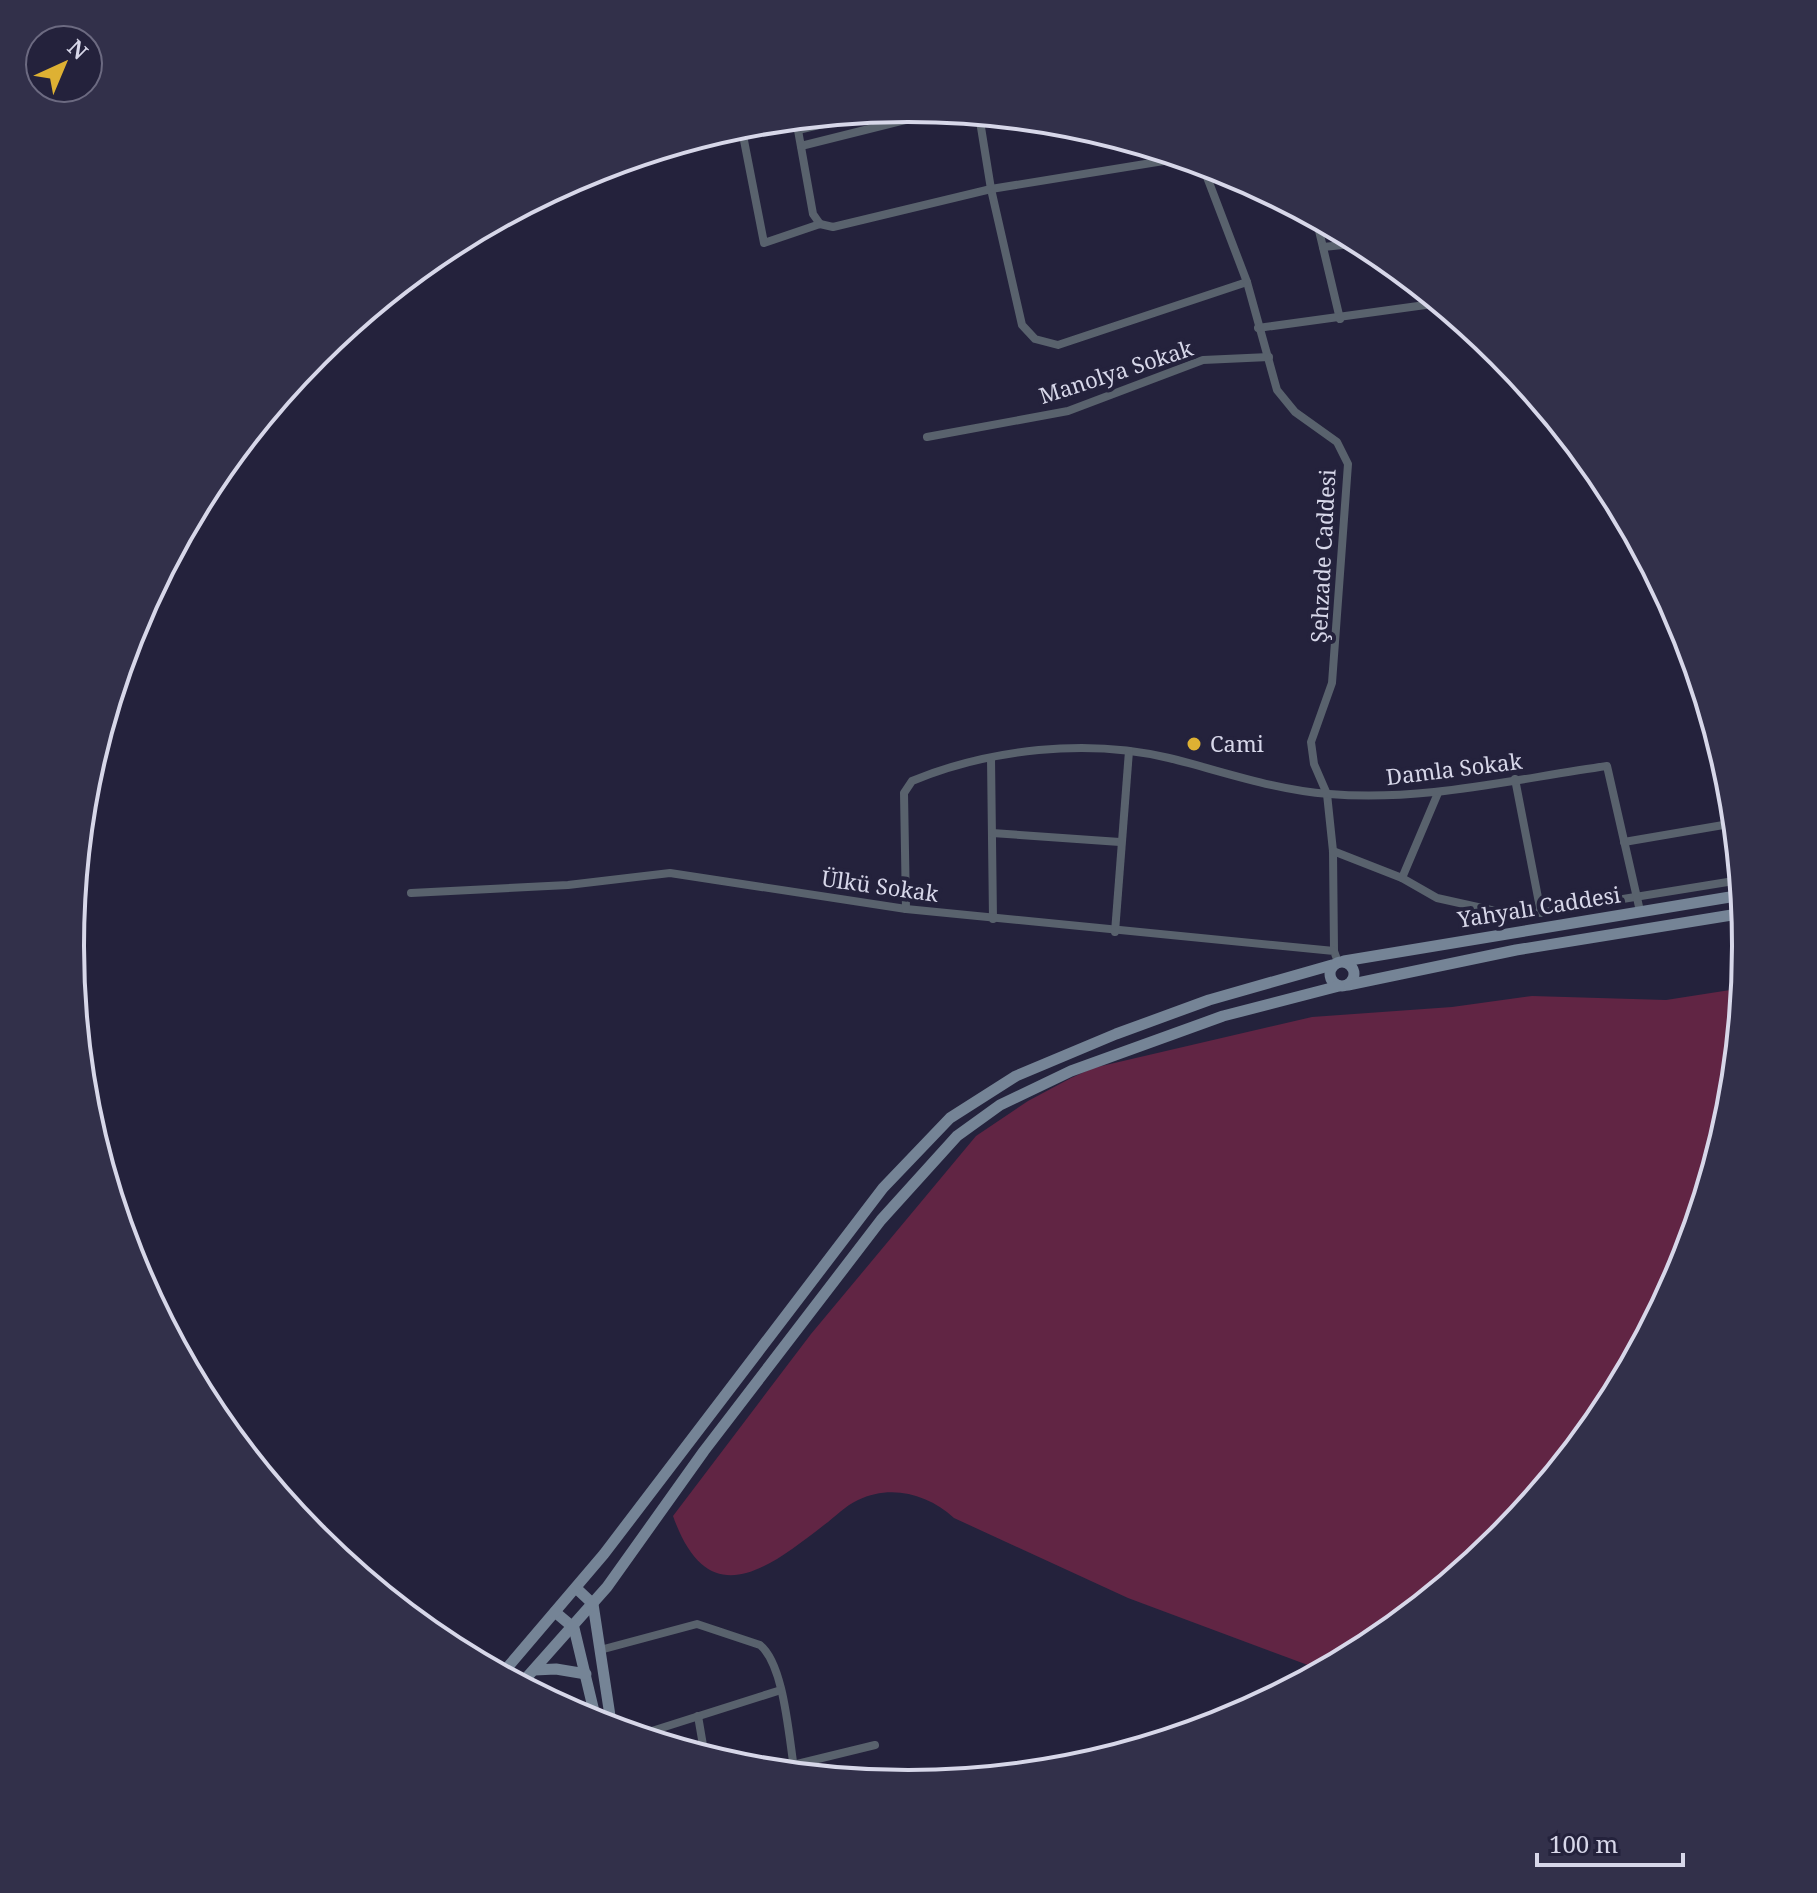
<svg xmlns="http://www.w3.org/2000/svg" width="1817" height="1893" viewBox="0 0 1817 1893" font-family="'Noto Serif',serif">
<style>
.green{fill:#612544}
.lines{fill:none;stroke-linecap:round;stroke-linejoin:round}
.street{stroke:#59626d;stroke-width:8}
.secondary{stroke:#758496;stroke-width:11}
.poi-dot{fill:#deb133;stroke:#24223c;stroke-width:3}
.labels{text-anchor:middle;stroke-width:8;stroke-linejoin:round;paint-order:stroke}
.street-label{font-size:22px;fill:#d7d7e9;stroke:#24223c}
.poi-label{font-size:22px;fill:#d7d7e9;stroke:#24223c;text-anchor:start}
.rim{fill:none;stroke:#d7d7e9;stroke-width:4}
</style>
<rect width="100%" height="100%" fill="#24223c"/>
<!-- green -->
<path class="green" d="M1743,988l-12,123 -48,157 -78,145 -104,127 -127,104 -50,27 -196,-73 -174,-80c-26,-24 -63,-34 -96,-18 -13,6 -23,17 -34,25 -59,46 -116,89 -151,-9l138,-182 165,-198 52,-35 43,-23 22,-10 219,-51 140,-10 80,-11 134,4z"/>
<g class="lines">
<!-- street -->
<g class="street">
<polyline points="979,115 991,189 1022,325 1035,339 1058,345 1247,282"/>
<polyline points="796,119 813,214 820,224"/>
<polyline points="741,125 764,243 820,224"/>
<polyline points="798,130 878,111"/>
<polyline points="801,146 941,111"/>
<polyline points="1202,164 1247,282 1277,390 1295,412 1337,442 1348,464 1332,683 1311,742 1314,764 1327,794 1333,851 1334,951"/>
<polyline points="1316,218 1340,319"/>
<polyline points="820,224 833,227 991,189 1182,158"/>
<polyline points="1323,247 1363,243"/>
<polyline points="1258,328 1440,303"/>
<polyline points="927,437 1068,411 1203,360 1269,357"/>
<polyline points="991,758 993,919"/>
<polyline points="1515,779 1541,913"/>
<polyline points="992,833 1120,842"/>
<polyline points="1624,842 1735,823"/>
<polyline points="1333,851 1402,878 1437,898 1518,916 1740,880"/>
<polyline points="1402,878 1438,793"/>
<polyline points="411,893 568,885 670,873 906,909 1334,951 1338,962"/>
<path d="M906,909l-2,-116 8,-12c77,-32 175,-43 257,-23 53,13 105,32 160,36 94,8 185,-15 278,-28l33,145"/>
<polyline points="1115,932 1129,751"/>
<path d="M600,1650l97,-26 63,21c25,20 29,97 35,129"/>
<polyline points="698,1716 705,1757"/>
<polyline points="636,1736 781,1690"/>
<polyline points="793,1765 875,1745"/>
</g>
<!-- secondary -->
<g class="secondary">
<polyline points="1344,961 1742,895"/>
<circle cx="1342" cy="974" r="12"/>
<polyline points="1348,985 1516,950 1744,913"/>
<polyline points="576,1588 593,1604 612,1729"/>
<polyline points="555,1612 574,1628 597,1724"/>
<polyline points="534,1670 556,1669 586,1674"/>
<polyline points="501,1675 604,1554 883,1188 950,1118 1016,1076 1116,1034 1209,1000 1332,965"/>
<polyline points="520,1685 607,1587 704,1451 881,1220 957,1136 1000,1105 1071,1071 1223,1016 1339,986"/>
</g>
</g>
<!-- markers -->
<circle class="poi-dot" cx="1194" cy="744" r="8"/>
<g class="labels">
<!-- street labels -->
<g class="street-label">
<text transform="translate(1116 372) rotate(-18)" y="8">Manolya Sokak</text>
<text transform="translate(1323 556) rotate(-87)" y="8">Şehzade Caddesi</text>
<text transform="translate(1454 769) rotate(-7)" y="8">Damla Sokak</text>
<text transform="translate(880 886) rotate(8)" y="8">Ülkü Sokak</text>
<text transform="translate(1539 907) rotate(-9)" y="8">Yahyalı Caddesi</text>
</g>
<!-- poi labels -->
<g class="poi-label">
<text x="1210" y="752">Cami</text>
</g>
</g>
<!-- crop -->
<path d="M0 0H1817V1893H0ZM84 946a824 824 0 1 1 1648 0a824 824 0 1 1-1648 0Z" fill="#32304a" fill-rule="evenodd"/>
<path class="rim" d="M84 946a824 824 0 1 1 1648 0a824 824 0 1 1-1648 0Z"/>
<!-- north arrow -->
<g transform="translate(64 64) rotate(44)"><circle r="38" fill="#24223c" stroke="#6c6a81" stroke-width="2"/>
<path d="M0-6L14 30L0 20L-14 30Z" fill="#deb133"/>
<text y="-12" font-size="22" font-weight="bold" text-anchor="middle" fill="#d7d7e9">N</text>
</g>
<!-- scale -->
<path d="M1537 1853v12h146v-12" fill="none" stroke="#d7d7e9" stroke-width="4"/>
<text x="1549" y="1853" font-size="24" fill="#d7d7e9" stroke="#24223c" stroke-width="6" paint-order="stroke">100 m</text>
</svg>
